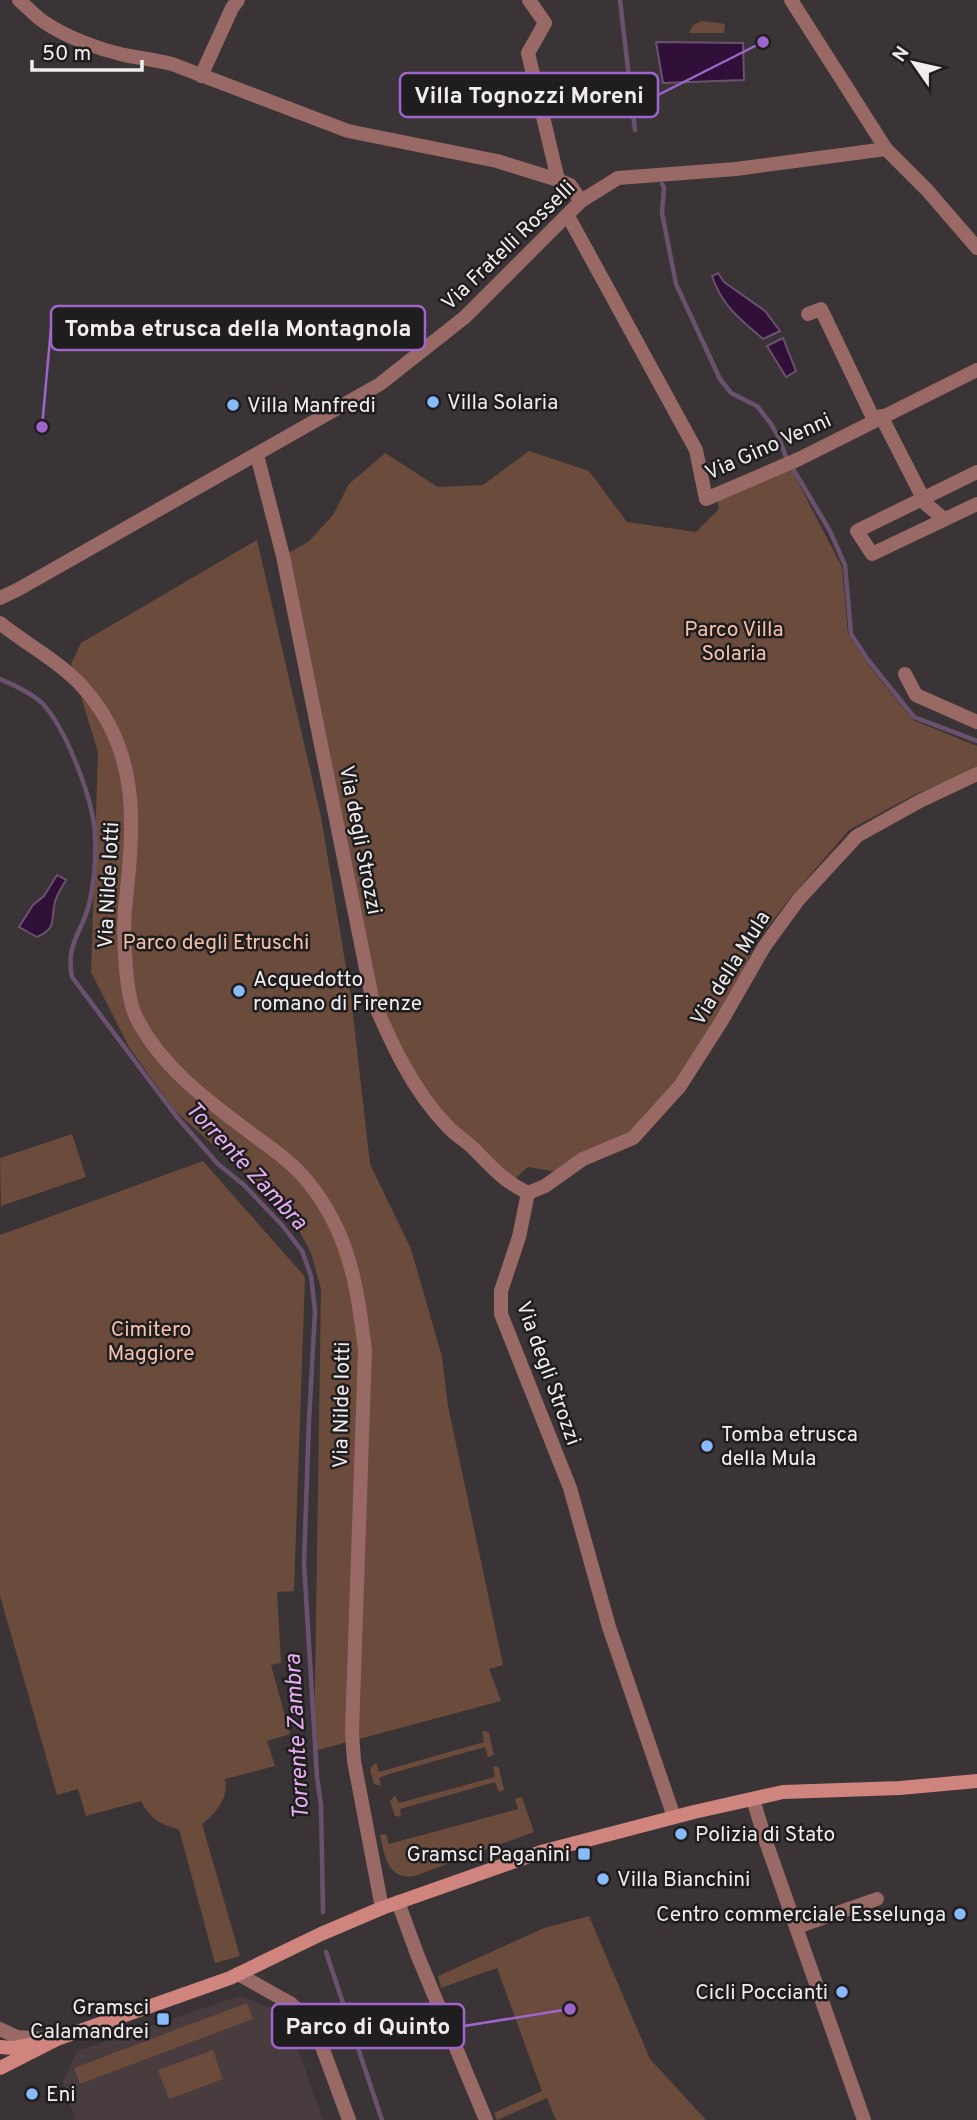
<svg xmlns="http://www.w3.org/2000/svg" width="977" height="2120" viewBox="0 0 977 2120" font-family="Overpass,sans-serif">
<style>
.built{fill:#493c3f}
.green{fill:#6a4b3c}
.water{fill:#301038;stroke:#6a526f;stroke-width:2}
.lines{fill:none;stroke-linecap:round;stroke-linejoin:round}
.stream{stroke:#6a526f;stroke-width:4.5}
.minor{stroke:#996965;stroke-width:14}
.secondary{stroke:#d0847e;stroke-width:14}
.poi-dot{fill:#87bbfb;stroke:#201d1e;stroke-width:2.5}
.labels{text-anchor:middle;stroke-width:5;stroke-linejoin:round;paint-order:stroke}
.street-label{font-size:21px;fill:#f1edee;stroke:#201d1e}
.poi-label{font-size:21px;fill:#f1edee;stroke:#201d1e;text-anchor:start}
.park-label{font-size:21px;fill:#f4c2aa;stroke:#201d1e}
.water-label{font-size:23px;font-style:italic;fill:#e6aff3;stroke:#201d1e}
.leader{fill:none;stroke:#9e66cd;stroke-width:2.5}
.callout-dot{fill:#9e66cd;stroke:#201d1e;stroke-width:2.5}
.callout{fill:#201d1e;stroke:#9e66cd;stroke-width:2.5}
.callout-label{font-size:23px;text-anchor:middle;font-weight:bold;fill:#f1edee}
</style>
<rect width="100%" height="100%" fill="#3b3436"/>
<!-- built -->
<polygon class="built" points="240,1996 285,2013 323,2120 75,2120 63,2082 77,2051"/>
<!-- green -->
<g class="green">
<polygon points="702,21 725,24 724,33 689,33 693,25"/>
<polygon points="529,451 589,471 627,522 696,532 719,509 717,498 789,465 842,567 848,634 869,666 913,720 977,746 977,769 914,795 849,830 792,896 757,941 720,1017 676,1084 627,1136 557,1172 528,1167 509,1184 422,1097 372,998 283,556 308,542 333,515 349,484 385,453 438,487 483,485"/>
<polygon points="257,540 321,817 351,997 370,1164 411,1249 442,1357 448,1406 503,1665 489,1669 501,1701 314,1751 321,1289 311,1253 290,1213 175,1111 129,1047 91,972 98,752 71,664 81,643"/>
<polygon points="72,1134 86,1177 1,1206 0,1158"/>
<path d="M203,1161l102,116 -11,314 -17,1 4,71 -10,2 19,69 -23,7 8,25 -50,13c4,19 -9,34 -23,45l38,132 -25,7 -36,-134c-18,-3 -30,-12 -38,-28l-55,15 -8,-27 -21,6 -57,-199v-361z"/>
<polygon points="485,1731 489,1733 494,1755 488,1757 485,1747 389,1774 379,1778 381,1786 374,1784 370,1770 373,1765 376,1763 379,1772 484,1742 482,1732"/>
<polygon points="496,1766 499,1768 504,1790 499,1792 495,1782 400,1809 401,1817 395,1816 390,1801 395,1795 399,1803 495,1777 493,1767"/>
<path d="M522,1797l12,35 -119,44c-28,4 -30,-20 -35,-41l6,-1 3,10 129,-35 -3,-10z"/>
<polygon points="589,1916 650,2059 706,2120 556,2120 547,2098 497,2120 494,2113 542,2091 497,1968 441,1988 438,1976 544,1928"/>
<polygon points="247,2003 253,2019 80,2084 74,2068"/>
<polygon points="213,2050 223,2079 169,2099 158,2070"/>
</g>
<!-- water -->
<g class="water">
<polygon points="656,42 743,43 744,80 663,83"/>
<path d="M718,273l6,9 41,29 15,20 -17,8c-23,-20 -41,-33 -51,-63z"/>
<polygon points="783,338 796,371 786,377 767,346"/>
<path d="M57,875l9,5c-4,7 -9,14 -11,22 -5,19 3,25 -18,35l-18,-10 14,-22 11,-9z"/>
</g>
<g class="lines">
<!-- stream -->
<g class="stream">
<polyline points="620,0 635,130"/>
<polyline points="662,184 664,188 662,213 676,284 720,379 731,393 757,406 771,424 779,438 786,457 830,531 845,565 851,634 868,660 914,717 977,741"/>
<path d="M0,679c14,6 30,13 42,24 24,25 52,98 53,133 1,20 -1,45 -5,64 -6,31 -25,42 -18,77l104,139 42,48 26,21 38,40 20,26 9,25 4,35 -6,110 -5,142 13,214 4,28 2,107"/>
<polyline points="326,1952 382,2120"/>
</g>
<!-- minor -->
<g class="minor">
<path d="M19,0c8,7 16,16 25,22 22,15 54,27 80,33 16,3 32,5 48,9l176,67 149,30 61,19 12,5 11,16"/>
<polyline points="529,0 545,23 528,53 558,180"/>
<polyline points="791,0 886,149 927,190 977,248"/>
<polyline points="201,76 232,8 238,0"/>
<polyline points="568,216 696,450 706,499 799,459 977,370"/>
<polyline points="808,314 821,309 874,420"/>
<polyline points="881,416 926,504 944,519"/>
<path d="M257,455l26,101 89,442c20,47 41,93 77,130 8,8 17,13 25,21 20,20 28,31 54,44"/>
<polyline points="977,472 857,531 872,554 977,504"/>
<polyline points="0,598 17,590 380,384 465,317 581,201 618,178 736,169 886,149"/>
<path d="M0,623c26,21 57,37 80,61 62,66 54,142 45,225 -2,26 0,88 12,110 26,50 71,82 115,115 20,15 41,29 56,48 42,52 49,104 57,168l-13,382 2,29 28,147"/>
<polyline points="905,674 916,695 977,722"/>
<polyline points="528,1193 519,1237 501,1291 501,1314 570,1488 609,1627 674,1817"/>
<polyline points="528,1193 545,1186 583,1159 633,1138 680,1086 721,1022 764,947 799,899 857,836 920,801 977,774"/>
<polyline points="753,1799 765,1839 864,2120"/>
<polyline points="398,1902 417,1954 486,2120"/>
<polyline points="797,1927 877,1899"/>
<polyline points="238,1974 290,2003 314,2025 349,2120"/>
<polyline points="0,2029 17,2037 45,2039"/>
</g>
<!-- secondary -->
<g class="secondary">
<polyline points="0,2047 13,2048 38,2043"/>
<polyline points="0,2068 57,2039 230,1978 321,1934 382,1908 541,1852 694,1812 783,1792 900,1788 977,1781"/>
</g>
</g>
<!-- markers -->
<g class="poi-dot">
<circle cx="433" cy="402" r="7"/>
<circle cx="233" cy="405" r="7"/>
<circle cx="239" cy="991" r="7"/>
<circle cx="707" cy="1446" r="7"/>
<circle cx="681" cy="1834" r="7"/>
<rect x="577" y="1847" width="14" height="14" rx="3.5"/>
<circle cx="603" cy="1879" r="7"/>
<circle cx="960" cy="1914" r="7"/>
<circle cx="842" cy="1992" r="7"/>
<rect x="156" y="2012" width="14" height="14" rx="3.5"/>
<circle cx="32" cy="2094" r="7"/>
</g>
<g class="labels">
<!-- street labels -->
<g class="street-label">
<text transform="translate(508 245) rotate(-44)" y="7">Via Fratelli Rosselli</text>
<text transform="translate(768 446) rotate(-24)" y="7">Via Gino Venni</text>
<text transform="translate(361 840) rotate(79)" y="7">Via degli Strozzi</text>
<text transform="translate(108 885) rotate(-87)" y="7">Via Nilde Iotti</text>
<text transform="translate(730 968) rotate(-58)" y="7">Via della Mula</text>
<text transform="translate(549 1373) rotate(70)" y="7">Via degli Strozzi</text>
<text transform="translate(341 1405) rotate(-89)" y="7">Via Nilde Iotti</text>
</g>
<!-- poi labels -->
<g class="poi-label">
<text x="447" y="409">Villa Solaria</text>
<text x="247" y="412">Villa Manfredi</text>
<text x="253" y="986">Acquedotto<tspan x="253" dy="24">romano di Firenze</tspan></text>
<text x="721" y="1441">Tomba etrusca<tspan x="721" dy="24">della Mula</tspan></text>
<text x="695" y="1841">Polizia di Stato</text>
<text x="570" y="1861" text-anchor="end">Gramsci Paganini</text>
<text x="617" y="1886">Villa Bianchini</text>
<text x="946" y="1921" text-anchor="end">Centro commerciale Esselunga</text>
<text x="828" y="1999" text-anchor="end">Cicli Poccianti</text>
<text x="149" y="2014" text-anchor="end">Gramsci<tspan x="149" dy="24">Calamandrei</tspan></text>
<text x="46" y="2101">Eni</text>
</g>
<!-- park labels -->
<g class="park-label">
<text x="734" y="636">Parco Villa<tspan x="734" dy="24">Solaria</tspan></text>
<text x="216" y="949">Parco degli Etruschi</text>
<text x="151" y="1336">Cimitero<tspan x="151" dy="24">Maggiore</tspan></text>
</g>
<!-- water labels -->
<g class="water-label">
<text transform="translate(247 1165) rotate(47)" y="8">Torrente Zambra</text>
<text transform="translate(296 1737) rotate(-93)" y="8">Torrente Zambra</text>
</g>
</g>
<!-- callouts -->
<path class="leader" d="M763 42L658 95M42 427L51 328M570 2009L464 2026"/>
<g class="callout-dot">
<circle cx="763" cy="42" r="7"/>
<circle cx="42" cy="427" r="7"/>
<circle cx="570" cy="2009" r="7"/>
</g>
<g class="callout">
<rect x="400" y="73" width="258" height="44" rx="7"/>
<rect x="51" y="306" width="374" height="44" rx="7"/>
<rect x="272" y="2004" width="192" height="44" rx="7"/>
</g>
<g class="callout-label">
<text x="529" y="103">Villa Tognozzi Moreni</text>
<text x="238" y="336">Tomba etrusca della Montagnola</text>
<text x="368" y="2034">Parco di Quinto</text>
</g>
<!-- north arrow -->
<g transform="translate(914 63) rotate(304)" stroke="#201d1e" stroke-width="5" paint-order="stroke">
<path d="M0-5L12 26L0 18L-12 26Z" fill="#f1edee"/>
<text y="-10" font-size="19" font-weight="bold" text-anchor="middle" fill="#f1edee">N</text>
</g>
<!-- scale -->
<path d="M32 60v10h110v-10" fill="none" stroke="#f1edee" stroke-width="3.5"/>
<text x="42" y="60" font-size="21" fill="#f1edee" stroke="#201d1e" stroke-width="5" paint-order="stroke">50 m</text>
</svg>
